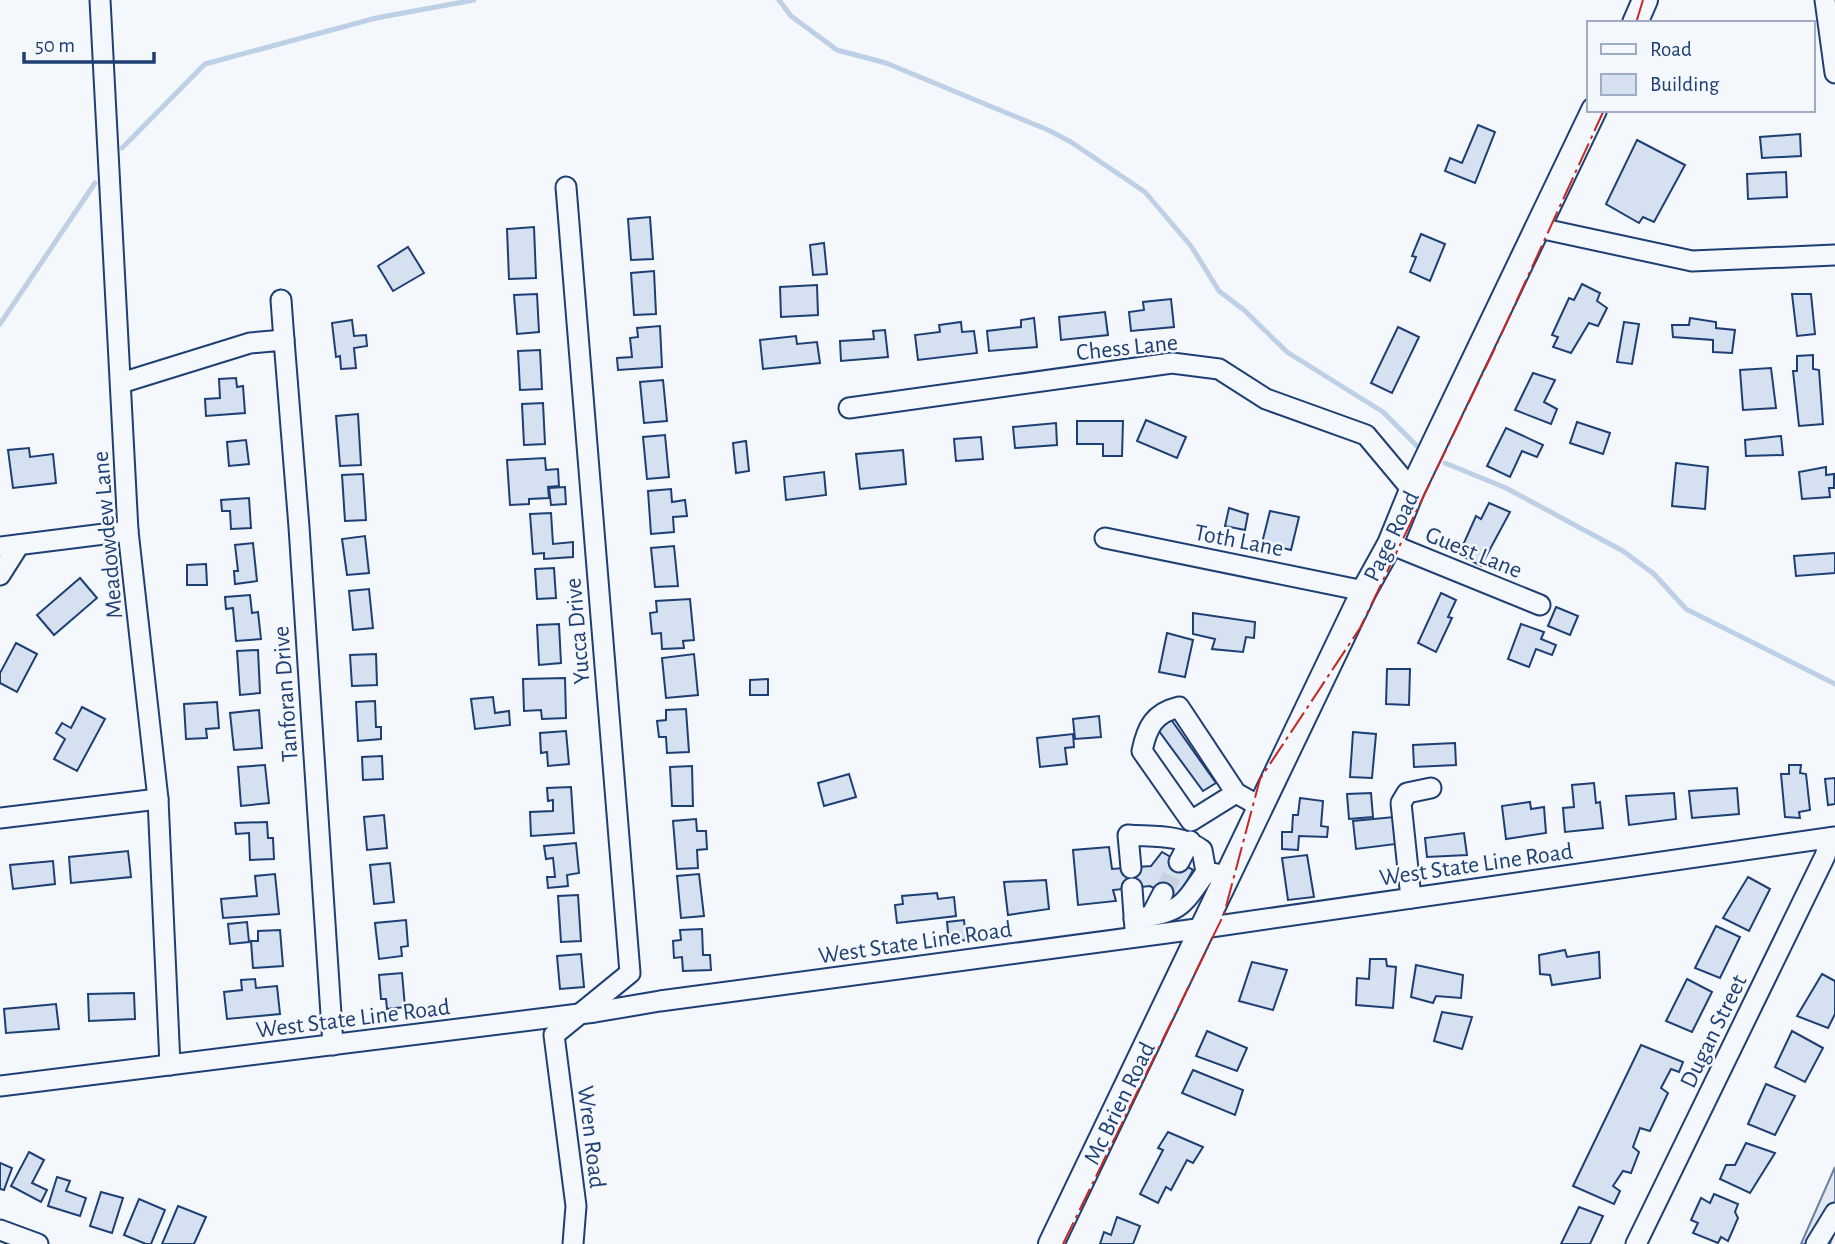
<svg xmlns="http://www.w3.org/2000/svg" width="1835" height="1244" viewBox="0 0 1835 1244" font-family="'Alegreya Sans',sans-serif">
<style>
.parking{fill:#e3e8f0;stroke:#687fa3;stroke-width:2}
.lines{fill:none;stroke-linecap:round;stroke-linejoin:round}
.stream{stroke:#bed0e5;stroke-width:5}
.building{fill:#d5e0f0;stroke:#1d3f73;stroke-width:2}
.minor-tunnel{stroke:#c9d2e0;stroke-width:19;stroke-dasharray:19 10;stroke-linecap:butt}
.minor-casing{stroke:#1d3f73;stroke-width:23}
.major-casing{stroke:#1d3f73;stroke-width:28}
.minor{stroke:#f4f7fb;stroke-width:19}
.major{stroke:#f4f7fb;stroke-width:24}
.power{stroke:#c62828;stroke-width:2;stroke-dasharray:24 5 3.5 5;stroke-linecap:butt}
.labels{text-anchor:middle;stroke-width:5;stroke-linejoin:round;paint-order:stroke}
.street-label{font-size:24px;fill:#1d3f73;stroke:#f4f7fb}
</style>
<rect width="100%" height="100%" fill="#f4f7fb"/>
<!-- parking -->
<polygon class="parking" points="1835,1167 1835,1230 1830,1244 1801,1244"/>
<g class="lines">
<!-- stream -->
<g class="stream">
<polyline points="779,0 791,16 837,50 886,63 1048,130 1071,142 1145,192 1191,246 1219,291 1244,310 1287,352 1383,412 1417,446"/>
<polyline points="122,148 205,64 376,18 474,0"/>
<polyline points="0,324 95,183"/>
<polyline points="1445,463 1506,488 1623,551 1654,574 1686,609 1835,684"/>
</g>
</g>
<!-- building -->
<g class="building">
<polygon points="1478,125 1495,132 1475,183 1445,171 1450,158 1462,163"/>
<polygon points="1800,134 1801,156 1762,158 1760,137"/>
<polygon points="1637,140 1685,165 1654,222 1643,217 1639,223 1606,204"/>
<polygon points="1786,172 1787,197 1748,199 1747,174"/>
<polygon points="650,217 653,259 631,260 628,219"/>
<polygon points="534,227 536,278 509,279 507,229"/>
<polygon points="1421,234 1445,244 1430,281 1410,272 1416,257 1412,256"/>
<polygon points="824,243 827,274 813,275 810,245"/>
<polygon points="408,247 424,273 393,291 378,266"/>
<polygon points="654,271 656,314 634,315 631,273"/>
<polygon points="1582,284 1600,293 1597,301 1607,308 1598,326 1589,323 1571,353 1553,347 1558,337 1552,335 1569,298 1574,300"/>
<polygon points="817,285 818,315 781,317 780,287"/>
<polygon points="537,294 539,332 517,334 514,295"/>
<polygon points="1792,294 1811,294 1815,334 1797,336"/>
<polygon points="1171,299 1174,327 1131,331 1129,312 1144,310 1143,302"/>
<polygon points="1105,312 1108,335 1061,340 1059,317"/>
<polygon points="1034,318 1037,347 989,351 987,331 1021,327 1021,320"/>
<polygon points="1690,318 1716,322 1716,328 1735,330 1732,353 1713,352 1713,340 1673,337 1672,325 1689,325"/>
<polygon points="352,320 354,336 366,335 367,346 354,348 356,368 341,369 340,356 336,357 332,323"/>
<polygon points="961,322 962,332 974,331 977,353 918,360 915,335 940,332 939,325"/>
<polygon points="1624,322 1639,324 1632,364 1617,362"/>
<polygon points="660,326 662,367 618,370 617,358 632,357 630,338 638,337 637,328"/>
<polygon points="1398,327 1419,337 1392,393 1371,383"/>
<polygon points="885,330 888,357 841,361 840,341 874,339 873,331"/>
<polygon points="796,336 797,344 817,342 820,363 763,369 760,340"/>
<polygon points="540,350 542,389 520,390 518,351"/>
<polygon points="1813,355 1813,369 1819,370 1823,424 1799,426 1793,371 1797,371 1797,356"/>
<polygon points="1771,368 1776,408 1743,410 1740,370"/>
<polygon points="1533,373 1555,380 1544,402 1557,409 1551,424 1515,410"/>
<polygon points="236,378 237,387 243,386 245,413 206,416 205,399 220,398 219,379"/>
<polygon points="663,380 667,421 644,423 640,382"/>
<polygon points="543,403 545,444 524,445 522,404"/>
<polygon points="358,414 361,465 340,466 336,416"/>
<polygon points="1146,420 1186,437 1177,458 1137,441"/>
<polygon points="1077,421 1123,421 1122,456 1103,456 1103,444 1077,444"/>
<polygon points="1577,422 1610,433 1603,454 1570,443"/>
<polygon points="1056,423 1057,445 1015,448 1013,427"/>
<polygon points="1506,428 1543,445 1537,457 1522,451 1510,477 1487,466"/>
<polygon points="665,435 669,477 647,479 643,437"/>
<polygon points="1781,436 1783,455 1746,456 1745,440"/>
<polygon points="981,437 983,459 956,461 954,439"/>
<polygon points="246,440 249,464 229,466 227,442"/>
<polygon points="746,441 749,471 736,473 733,443"/>
<polygon points="29,448 30,457 53,454 56,483 13,488 8,450"/>
<polygon points="903,450 906,484 860,489 856,454"/>
<polygon points="545,458 546,470 558,469 559,486 548,487 549,498 529,499 529,504 510,505 507,460"/>
<polygon points="1676,463 1708,467 1705,509 1672,506"/>
<polygon points="1826,467 1826,475 1834,474 1834,488 1829,488 1830,497 1802,499 1799,472"/>
<polygon points="824,472 826,495 786,500 784,477"/>
<polygon points="363,474 366,520 345,521 342,475"/>
<polygon points="565,487 566,504 551,505 549,488"/>
<polygon points="671,489 672,502 685,500 687,516 673,517 674,532 651,534 648,491"/>
<polygon points="249,498 251,528 231,529 230,511 222,511 221,500"/>
<polygon points="1489,503 1510,512 1481,566 1459,554 1476,516 1481,519"/>
<polygon points="1229,508 1248,514 1245,530 1225,526"/>
<polygon points="1270,511 1299,517 1291,550 1262,543"/>
<polygon points="551,513 553,544 573,542 573,557 544,559 544,553 533,554 530,514"/>
<polygon points="365,536 369,573 347,575 342,539"/>
<polygon points="253,543 257,581 235,584 234,571 238,571 235,545"/>
<polygon points="674,546 678,586 655,587 651,548"/>
<polygon points="1835,553 1835,573 1796,576 1794,556"/>
<polygon points="206,564 207,585 187,585 187,565"/>
<polygon points="554,568 556,598 537,599 535,569"/>
<polygon points="80,578 97,598 54,635 37,615"/>
<polygon points="369,589 373,628 353,630 349,591"/>
<polygon points="1441,593 1456,600 1448,617 1452,618 1436,652 1418,643"/>
<polygon points="250,595 252,613 258,612 261,639 236,641 233,608 226,609 225,597"/>
<polygon points="690,599 694,640 683,641 684,648 662,649 661,633 652,634 650,613 657,612 656,601"/>
<polygon points="1556,607 1578,616 1570,635 1548,626"/>
<polygon points="1193,613 1255,622 1254,638 1246,637 1243,652 1212,649 1215,639 1193,634"/>
<polygon points="559,624 561,663 539,665 537,625"/>
<polygon points="1521,624 1544,632 1541,639 1556,645 1552,655 1536,649 1529,667 1508,659"/>
<polygon points="1167,633 1193,640 1185,677 1159,672"/>
<polygon points="16,643 37,654 17,692 0,683 0,673"/>
<polygon points="258,650 260,693 240,695 237,651"/>
<polygon points="376,654 377,685 352,686 350,655"/>
<polygon points="694,654 698,695 666,698 662,658"/>
<polygon points="1387,669 1410,669 1409,705 1386,704"/>
<polygon points="565,678 566,718 542,719 541,710 524,711 523,679"/>
<polygon points="768,679 768,695 750,695 750,680"/>
<polygon points="493,697 495,713 509,711 510,725 475,729 471,699"/>
<polygon points="375,701 376,727 381,727 381,739 358,741 356,702"/>
<polygon points="217,702 219,728 206,729 207,738 186,739 184,704"/>
<polygon points="82,707 105,719 77,771 54,759 65,739 56,733 62,723 71,728"/>
<polygon points="686,709 689,752 667,753 666,737 659,737 657,721 666,720 666,710"/>
<polygon points="259,710 262,748 234,750 230,713"/>
<polygon points="1099,716 1101,737 1075,739 1073,719"/>
<polygon points="1170,718 1216,783 1203,791 1156,727"/>
<polygon points="566,731 569,764 548,766 547,752 541,753 540,733"/>
<polygon points="1353,732 1376,734 1372,778 1350,777"/>
<polygon points="1073,734 1074,747 1065,748 1067,764 1040,767 1037,738"/>
<polygon points="1455,743 1456,765 1414,767 1413,745"/>
<polygon points="382,756 383,779 363,780 362,757"/>
<polygon points="265,765 269,803 241,806 238,767"/>
<polygon points="1789,765 1801,765 1800,773 1806,774 1810,810 1799,812 1800,818 1785,817 1781,774 1789,774"/>
<polygon points="692,766 693,806 672,806 670,767"/>
<polygon points="849,774 856,797 824,806 818,783"/>
<polygon points="1835,778 1835,804 1828,805 1825,779"/>
<polygon points="1594,783 1596,803 1600,802 1603,828 1565,832 1563,808 1574,807 1572,785"/>
<polygon points="571,787 574,833 531,836 530,812 553,811 553,800 548,801 547,788"/>
<polygon points="1737,788 1739,814 1692,818 1689,791"/>
<polygon points="1371,793 1373,817 1349,819 1347,794"/>
<polygon points="1674,793 1676,819 1629,825 1626,796"/>
<polygon points="1300,798 1323,801 1321,826 1328,827 1327,837 1299,836 1298,850 1282,849 1282,832 1292,832 1293,815 1298,815"/>
<polygon points="1530,802 1531,809 1544,807 1546,833 1506,839 1502,806"/>
<polygon points="384,815 387,848 367,850 364,817"/>
<polygon points="1394,817 1396,844 1356,849 1353,821"/>
<polygon points="696,819 697,831 706,831 707,849 697,850 698,868 677,869 673,821"/>
<polygon points="267,822 268,838 273,838 274,859 250,860 249,833 236,834 235,823"/>
<polygon points="1464,833 1467,855 1427,857 1425,838"/>
<polygon points="576,843 579,873 567,875 568,886 548,888 547,877 555,877 553,858 546,859 544,846"/>
<polygon points="1109,847 1112,869 1151,866 1162,852 1193,870 1177,900 1150,886 1113,890 1116,901 1078,905 1073,850"/>
<polygon points="128,851 131,877 71,883 69,857"/>
<polygon points="1307,855 1314,897 1288,900 1282,858"/>
<polygon points="53,861 55,884 13,889 10,865"/>
<polygon points="390,863 394,902 374,904 370,865"/>
<polygon points="275,874 279,914 223,918 221,899 257,896 255,876"/>
<polygon points="699,874 704,916 681,918 677,876"/>
<polygon points="1748,877 1770,889 1749,931 1723,918"/>
<polygon points="1046,880 1049,909 1008,915 1004,882"/>
<polygon points="937,893 938,899 954,897 956,916 897,923 895,905 903,904 902,896"/>
<polygon points="578,895 581,941 561,942 558,896"/>
<polygon points="406,920 408,946 401,947 402,956 379,959 375,923"/>
<polygon points="964,920 966,940 949,942 947,922"/>
<polygon points="247,922 249,942 230,944 228,924"/>
<polygon points="1716,926 1740,937 1720,978 1695,968"/>
<polygon points="702,929 703,955 710,955 711,970 683,971 682,957 674,958 673,941 681,940 680,930"/>
<polygon points="280,930 283,966 253,968 251,941 258,941 258,931"/>
<polygon points="1565,950 1567,957 1599,952 1600,978 1552,985 1550,975 1540,974 1539,955"/>
<polygon points="581,954 584,987 560,989 557,956"/>
<polygon points="1370,959 1386,959 1387,966 1396,967 1393,1008 1356,1005 1357,978 1369,979"/>
<polygon points="1252,962 1287,970 1273,1010 1239,1001"/>
<polygon points="1416,965 1463,975 1461,998 1436,996 1433,1003 1411,997"/>
<polygon points="402,973 405,1007 387,1009 386,999 381,999 379,975"/>
<polygon points="1822,974 1835,981 1835,1014 1828,1028 1797,1016"/>
<polygon points="255,979 256,988 277,986 280,1014 227,1019 224,992 242,990 241,980"/>
<polygon points="1687,979 1712,992 1692,1032 1666,1021"/>
<polygon points="134,993 135,1019 89,1021 88,994"/>
<polygon points="56,1004 59,1029 6,1033 4,1009"/>
<polygon points="1442,1012 1472,1017 1462,1049 1434,1041"/>
<polygon points="1207,1031 1247,1048 1237,1071 1196,1056"/>
<polygon points="1792,1031 1823,1048 1805,1082 1775,1067"/>
<polygon points="1641,1045 1683,1062 1679,1072 1671,1069 1661,1088 1668,1093 1650,1131 1640,1128 1633,1147 1639,1152 1631,1173 1623,1171 1613,1186 1620,1191 1614,1204 1573,1186"/>
<polygon points="1193,1070 1243,1090 1235,1115 1182,1093"/>
<polygon points="1766,1084 1795,1096 1775,1135 1748,1124"/>
<polygon points="1168,1132 1203,1147 1193,1163 1187,1160 1171,1190 1166,1187 1158,1203 1140,1194 1163,1150 1158,1148"/>
<polygon points="1746,1143 1775,1153 1750,1193 1720,1179 1726,1165 1735,1165"/>
<polygon points="29,1152 44,1160 32,1183 47,1190 41,1202 11,1186"/>
<polygon points="0,1163 12,1168 4,1190 0,1189"/>
<polygon points="57,1177 70,1181 66,1191 86,1198 80,1216 48,1206"/>
<polygon points="101,1192 123,1198 112,1233 90,1226"/>
<polygon points="1714,1194 1738,1204 1735,1212 1738,1218 1728,1241 1721,1237 1718,1243 1693,1233 1698,1223 1691,1220 1701,1198 1710,1203"/>
<polygon points="139,1199 165,1210 151,1244 146,1244 124,1235"/>
<polygon points="178,1206 206,1217 194,1244 162,1244"/>
<polygon points="1579,1207 1603,1216 1590,1244 1561,1244"/>
<polygon points="1117,1217 1140,1226 1133,1244 1100,1244 1104,1232 1111,1235"/>
</g>
<g class="lines">
<!-- minor-tunnel -->
<polyline class="minor-tunnel" points="1163,893 1179,862"/>
<!-- minor casing -->
<g class="minor-casing">
<g id="minor">
<polyline points="100,0 128,531 158,799 170,1065"/>
<polyline points="1825,0 1835,73"/>
<polyline points="566,187 630,973 554,1035 576,1206 573,1244"/>
<polyline points="1539,228 1692,261 1835,255"/>
<polyline points="281,300 284,340"/>
<polyline points="121,383 250,343 284,340 299,527 333,1045"/>
<polyline points="849,408 1172,363 1219,369 1266,399 1366,435 1412,490"/>
<polyline points="1105,538 1364,591"/>
<polyline points="1390,544 1540,605"/>
<polyline points="0,547 128,531"/>
<polyline points="0,575 19,545"/>
<path d="M1236,793l-45,28 -49,-70c5,-24 12,-38 37,-44l57,86 25,14"/>
<polyline points="0,818 158,799"/>
<polyline points="1179,862 1190,841"/>
<path d="M1131,868l-3,-33c25,2 53,-1 74,15l4,22 23,4"/>
<polyline points="1132,888 1135,929"/>
<polyline points="1411,898 1401,803 1407,793 1431,788"/>
<polyline points="1151,916 1163,893"/>
<path d="M1134,919c46,-8 46,-9 72,-47"/>
<polyline points="0,1086 595,1012 660,1001 1204,928 1835,837"/>
<polyline points="0,1230 38,1244"/>
<polyline points="1636,1244 1825,856 1830,838"/>
<polyline points="1816,1244 1835,1213"/>
</g>
</g>
<!-- major casing -->
<g class="major-casing">
<g id="major">
<polyline points="1635,23 1645,0"/>
<polyline points="1051,1244 1364,591 1390,544 1412,490 1594,110"/>
</g>
</g>
<!-- minor -->
<use href="#minor" class="minor"/>
<!-- major -->
<use href="#major" class="major"/>
<!-- power -->
<g class="power">
<polyline points="1636,23 1643,0"/>
<polyline points="1063,1244 1224,914 1260,779 1360,628 1495,348 1604,110"/>
</g>
</g>
<g class="labels">
<!-- street labels -->
<g class="street-label">
<text transform="translate(1127 347) rotate(-6)" y="8">Chess Lane</text>
<text transform="translate(107 535) rotate(-95)" y="8">Meadowdew Lane</text>
<text transform="translate(1391 536) rotate(-64)" y="8">Page Road</text>
<text transform="translate(1239 540) rotate(11)" y="8">Toth Lane</text>
<text transform="translate(1474 552) rotate(22)" y="8">Guest Lane</text>
<text transform="translate(577 631) rotate(-95)" y="8">Yucca Drive</text>
<text transform="translate(285 694) rotate(-94)" y="8">Tanforan Drive</text>
<text transform="translate(1476 864) rotate(-8)" y="8">West State Line Road</text>
<text transform="translate(915 942) rotate(-8)" y="8">West State Line Road</text>
<text transform="translate(353 1018) rotate(-7)" y="8">West State Line Road</text>
<text transform="translate(1713 1031) rotate(-64)" y="8">Dugan Street</text>
<text transform="translate(1119 1103) rotate(-64)" y="8">Mc Brien Road</text>
<text transform="translate(592 1137) rotate(83)" y="8">Wren Road</text>
</g>
</g>
<!-- legend -->
<rect x="1587" y="21" width="228" height="91" fill="#f4f7fb" stroke="#9eadc5" stroke-width="2"/>
<rect x="1601" y="44" width="35" height="10" fill="#f4f7fb" stroke="#9eadc5" stroke-width="2"/>
<text x="1650" y="56" font-size="21" fill="#1d3f73">Road</text>
<rect x="1601" y="74" width="35" height="21" fill="#d5e0f0" stroke="#9eadc5" stroke-width="2"/>
<text x="1650" y="91" font-size="21" fill="#1d3f73">Building</text>
<!-- scale -->
<path d="M24 52v10h130v-10" fill="none" stroke="#1d3f73" stroke-width="3.5"/>
<text x="35" y="52" font-size="21" fill="#1d3f73" stroke="#f4f7fb" stroke-width="5" paint-order="stroke">50 m</text>
</svg>
